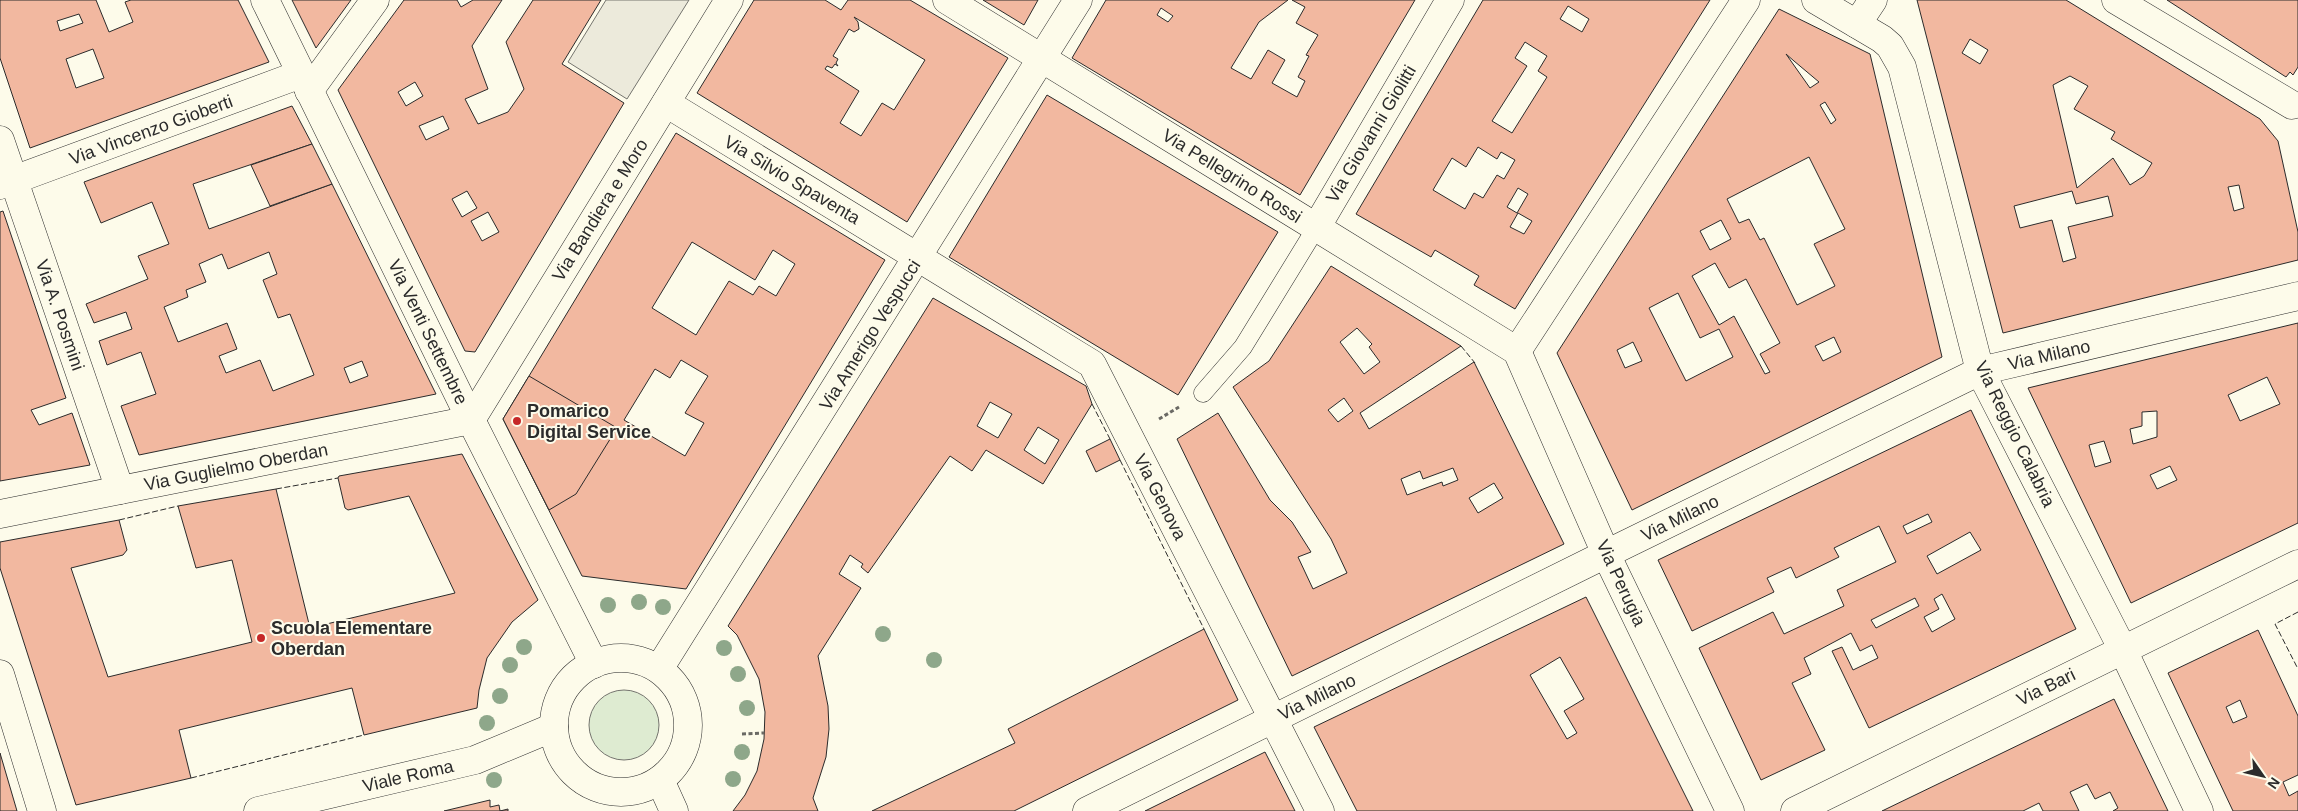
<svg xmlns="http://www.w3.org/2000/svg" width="2298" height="811" viewBox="0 0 2298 811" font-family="Arial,sans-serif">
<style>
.green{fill:#deebd1;stroke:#74746e}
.parking{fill:#eceadb;stroke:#74746e}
.building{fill:#f2b8a0;stroke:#2b2b2b;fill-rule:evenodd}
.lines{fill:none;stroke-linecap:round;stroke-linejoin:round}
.lane-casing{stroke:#2b2b2b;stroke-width:19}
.street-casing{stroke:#2b2b2b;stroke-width:29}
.path{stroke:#6a6964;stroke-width:3;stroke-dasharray:4 2.5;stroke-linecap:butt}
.lane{stroke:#fdfbea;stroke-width:18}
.street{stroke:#fdfbea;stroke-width:28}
.fence{stroke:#2b2b2b;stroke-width:1;stroke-dasharray:6 2.5;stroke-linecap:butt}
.tree{fill:#8ea78a}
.poi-dot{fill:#c62828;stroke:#fdfbea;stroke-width:2}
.labels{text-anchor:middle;stroke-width:4;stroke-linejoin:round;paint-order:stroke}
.street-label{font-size:18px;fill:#2b2b2b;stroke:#fdfbea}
.poi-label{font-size:18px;font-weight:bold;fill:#2b2b2b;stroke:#fdfbea;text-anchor:start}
</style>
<rect width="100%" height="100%" fill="#fdfbea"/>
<!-- green -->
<circle class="green" cx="624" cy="725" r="35"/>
<!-- parking -->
<polygon class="parking" points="606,0 689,0 627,99 568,62"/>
<!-- building -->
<g class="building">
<path d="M0,0h96l13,32 24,-10 -8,-20 6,-2h107l31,62 -239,86 -30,-90zM79,14l4,9 -23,8 -3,-10zM93,49l11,29 -28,10 -10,-29z"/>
<polygon points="292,0 351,0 316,48"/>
<path d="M404,0h53l4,7 12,-7h29l-30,46 16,43 -23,10 13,25 30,-12 16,-23 -18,-47 27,-42h68l-39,64 62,39 -149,249 -10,-1 -127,-261zM415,82l8,14 -17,10 -8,-14zM443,116l6,13 -23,11 -7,-14zM467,191l10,17 -15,9 -10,-18zM488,212l11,20 -17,9 -11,-20z"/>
<path d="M754,0h71l16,10 7,-10h62l98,58 -101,164 -210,-129zM854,17l71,43 -31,50 -12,-7 -21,33 -21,-13 19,-32 -34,-22 2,-3 5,2 3,-4 3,2 -2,-3 2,-4 -5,-3 16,-27 5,3 5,-3 -1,-7z"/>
<polygon points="983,0 1038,0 1024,25"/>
<path d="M1106,0h182l-29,22 -28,46 20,11 17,-29 17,10 -13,23 25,14 8,-16 -7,-4 11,-21 -3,-1 12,-20 -22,-12 9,-16 -13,-7h123l-115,195 -228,-137zM1161,8l12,8 -5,6 -11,-7z"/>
<path d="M1483,0h227l-195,309 -41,-24 5,-9 -44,-26 -4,7 -75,-43zM1568,6l21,13 -7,13 -22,-13zM1525,42l22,14 -9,15 9,6 -35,56 -20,-12 35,-55 -12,-8zM1478,147l19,12 4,-7 14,8 -11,19 -7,-4 -14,23 -9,-5 -9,16 -32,-19 19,-32 14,9zM1518,188l10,6 -11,19 -10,-6zM1518,213l14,8 -8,13 -14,-7z"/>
<path d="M1917,0h149l194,119 18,22 20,91v28l-295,73zM1970,39l18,11 -8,14 -18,-11zM2070,76l18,10 -14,23 41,23 -4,7 41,24 -8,13 -14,9 -17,-27 -36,30 -24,-103zM2239,185l5,23 -10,3 -6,-24zM2072,191l4,13 32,-8 5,20 -45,11 8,31 -13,4 -11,-42 -32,8 -6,-22z"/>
<polygon points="2167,0 2298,0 2298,67 2293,75 2290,72 2286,77"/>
<path d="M1779,9l91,45 72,303 -310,153 -75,-157zM1786,54l8,7 25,21 -9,6zM1825,102l11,18 -5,4 -11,-19zM1809,157l36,72 -31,15 21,42 -38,19 -33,-67 -4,2 -11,-21 -10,4 -12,-24zM1721,220l10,19 -21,11 -10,-19zM1715,263l14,25 17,-9 34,64 -20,11 10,18 -5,2 -31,-58 -15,9 -27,-49zM1678,293l22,45 19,-9 14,28 -47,24 -37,-73zM1834,337l7,15 -18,9 -8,-15zM1633,342l9,19 -17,7 -8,-18z"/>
<polygon points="1047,95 1278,232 1178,395 949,257"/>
<path d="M292,106l20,38 -119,40 16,45 123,-45 104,210 -297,61 -18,-49 35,-12 -15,-42 -34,13 -8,-24 33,-12 -6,-17 -32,11 -8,-19 62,-25 -10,-23 31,-12 -17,-42 -51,21 -17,-41zM269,252l8,22 -14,6 15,38 12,-4 24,61 -41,16 -13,-31 -34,13 -7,-17 18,-7 -10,-26 -49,19 -14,-35 24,-10 -2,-7 20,-8 -7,-18 23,-10 6,15zM362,361l6,15 -18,7 -6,-15z"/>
<path d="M676,133l209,127 -199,329 -104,-13 -79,-157zM692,242l63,38 18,-30 22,14 -19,32 -17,-10 -6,9 -24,-14 -33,54 -44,-27zM681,360l27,16 -23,37 19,10 -19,33 -61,-36 31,-51 15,9z"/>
<polygon points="312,144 332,184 270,206 251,165"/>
<polygon points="3,211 66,398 31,410 39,425 72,413 90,465 0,481 0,212"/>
<path d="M1331,266l130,80 -101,67 9,16 105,-67 90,182 -272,132 -115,-237 41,-26 52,87 22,22 19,30 -13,5 15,32 34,-16 -16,-34 -98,-152 36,-26zM1357,328l15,16 -3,3 11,15 -16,12 -24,-32zM1344,398l9,13 -15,11 -10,-12zM1453,468l5,12 -15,6 -1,-4 -35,13 -6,-16 19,-8 3,8zM1494,483l9,15 -25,15 -9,-15z"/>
<path d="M933,298l153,88 6,18 -49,80 -57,-34 -14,21 -22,-15 -82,117 -7,-6 2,-3 -13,-9 -11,19 22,14 -43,68 10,50 1,23 -3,28 -13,41 5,13h-85l12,-16 12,-24 7,-32 1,-27 -6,-33 -22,-44 -9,-9zM990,402l22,12 -14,24 -21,-12zM1038,427l21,13 -14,24 -21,-14z"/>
<path d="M2298,323v200l-167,80 -103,-215zM2267,377l13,27 -40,17 -12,-26zM2157,411v26l-24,7 -3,-15 12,-3v-14zM2104,441l7,21 -16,5 -6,-22zM2170,466l7,14 -20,9 -7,-14z"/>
<polygon points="529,376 617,428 576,494 549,510 503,419"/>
<path d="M1971,410l105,219 -207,99 -37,-77 10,-4 11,23 25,-12 -6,-13 -12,6 -9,-18 -47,25 7,16 -19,9 33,67 -64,30 -62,-132 74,-36 11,22 60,-28 -7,-16 59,-28 -17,-36 -45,22 5,9 -43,21 -5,-11 -24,11 7,14 -82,39 -34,-71zM1928,514l4,8 -25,12 -4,-8zM1970,532l11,18 -44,24 -10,-18zM1942,594l13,25 -23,13 -8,-15 15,-8 -5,-10zM1915,598l4,8 -43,22 -5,-8z"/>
<polygon points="1110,439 1120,460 1096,472 1086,451"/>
<polygon points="462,454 538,600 512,622 487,658 479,690 477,708 364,735 352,688 179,730 191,778 76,805 0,568 0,542 119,520 127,550 123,555 71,568 108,677 252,642 232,560 196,568 178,506 276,489 310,628 455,593 409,496 348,510 345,508 338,478 339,476"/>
<path d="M1586,597l107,214h-336l-43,-84zM1560,657l24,42 -20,12 13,22 -10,6 -37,-64z"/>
<polygon points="1204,629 1238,700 1014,811 872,811 1015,743 1008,729"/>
<path d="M2258,630l40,86v59l-15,7 6,14 9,-5v20h-65l-65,-138zM2240,700l7,17 -14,6 -7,-16z"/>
<polygon points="2114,699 2168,811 2113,811 2118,808 2110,792 2095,799 2087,784 2070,792 2079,811 2043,811 2039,803 2023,811 1882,811"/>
<polygon points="1265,752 1295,811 1145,811"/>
<polygon points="0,753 17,811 0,811"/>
<polygon points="490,800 490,807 499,805 500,811 508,809 508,811 444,811"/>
</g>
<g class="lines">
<!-- lane casing -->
<g class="lane-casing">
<polyline id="lane" points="1203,393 1243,347 1316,228"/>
</g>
<!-- street casing -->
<g class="street-casing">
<g id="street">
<polyline points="265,0 471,420 594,664"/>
<polyline points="947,0 1517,351"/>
<polyline points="1816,0 1882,39 1890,46 1902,67 1980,371 2123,650 2199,811"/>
<polyline points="2116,0 2292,105"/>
<polyline points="1857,24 1873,0"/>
<polyline points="309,91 375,0"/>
<polyline points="666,103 1092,364 1320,811"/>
<polyline points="0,140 120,490"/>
<polyline points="0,185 301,74"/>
<polyline points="1316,228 1450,0"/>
<polyline points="1517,351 1606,554 1730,811"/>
<polyline points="1517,351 1746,0"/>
<polyline points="0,514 471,420 729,0"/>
<circle cx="621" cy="725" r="67"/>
<polyline points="659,669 1078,0"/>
<polyline points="0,674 42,811"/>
<polyline points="660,780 674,811"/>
<polyline points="258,811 475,760 554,727"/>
<polyline points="1087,811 1606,554 1980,371 2298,296"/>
<polyline points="1795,811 2298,564"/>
</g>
</g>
<!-- path -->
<g class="path">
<polyline points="1159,419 1179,407"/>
<polyline points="742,734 764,733"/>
</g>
<!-- lane -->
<use href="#lane" class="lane"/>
<!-- street -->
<use href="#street" class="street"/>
<!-- fence -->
<g class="fence">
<polyline points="1461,346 1475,363"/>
<polyline points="1092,404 1110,439"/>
<polyline points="1120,460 1204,629"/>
<polyline points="276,489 338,478"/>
<polyline points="119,520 178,506"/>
<polyline points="2298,612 2275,624 2298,669"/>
<polyline points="191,778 364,735"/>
</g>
</g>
<!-- trees -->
<g class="tree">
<circle cx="639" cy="602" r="8"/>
<circle cx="608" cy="605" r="8"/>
<circle cx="663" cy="607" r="8"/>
<circle cx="883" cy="634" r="8"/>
<circle cx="524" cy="647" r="8"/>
<circle cx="724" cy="648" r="8"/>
<circle cx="934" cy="660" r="8"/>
<circle cx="510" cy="665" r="8"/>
<circle cx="738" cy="674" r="8"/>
<circle cx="500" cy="696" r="8"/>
<circle cx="747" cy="708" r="8"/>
<circle cx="487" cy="723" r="8"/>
<circle cx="742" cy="752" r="8"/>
<circle cx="733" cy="779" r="8"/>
<circle cx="494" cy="780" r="8"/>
</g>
<!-- markers -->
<g class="poi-dot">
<circle cx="517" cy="421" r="5"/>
<circle cx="261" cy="638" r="5"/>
</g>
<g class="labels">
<!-- street labels -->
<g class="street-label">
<text transform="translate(151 130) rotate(-20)" y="6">Via Vincenzo Gioberti</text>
<text transform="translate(1371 134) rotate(-59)" y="6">Via Giovanni Giolitti</text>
<text transform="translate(1232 176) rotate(32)" y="6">Via Pellegrino Rossi</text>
<text transform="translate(792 180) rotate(31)" y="6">Via Silvio Spaventa</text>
<text transform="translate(600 210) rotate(-58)" y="6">Via Bandiera e Moro</text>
<text transform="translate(60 315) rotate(71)" y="6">Via A. Posmini</text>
<text transform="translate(428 332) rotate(64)" y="6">Via Venti Settembre</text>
<text transform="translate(870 335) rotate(-58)" y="6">Via Amerigo Vespucci</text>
<text transform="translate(2049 355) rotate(-13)" y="6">Via Milano</text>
<text transform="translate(2015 434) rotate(64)" y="6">Via Reggio Calabria</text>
<text transform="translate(236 467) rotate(-11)" y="6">Via Guglielmo Oberdan</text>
<text transform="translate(1160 497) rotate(63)" y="6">Via Genova</text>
<text transform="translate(1680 518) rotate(-26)" y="6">Via Milano</text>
<text transform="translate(1621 583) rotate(65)" y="6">Via Perugia</text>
<text transform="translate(2046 687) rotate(-26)" y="6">Via Bari</text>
<text transform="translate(1317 697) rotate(-26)" y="6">Via Milano</text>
<text transform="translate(408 776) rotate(-13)" y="6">Viale Roma</text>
</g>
<!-- poi labels -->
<g class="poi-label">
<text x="527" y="417">Pomarico<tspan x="527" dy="21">Digital Service</tspan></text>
<text x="271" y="634">Scuola Elementare<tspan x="271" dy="21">Oberdan</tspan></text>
</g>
</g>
<!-- north arrow -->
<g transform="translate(2263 776) rotate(124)" stroke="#fdfbea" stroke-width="4" paint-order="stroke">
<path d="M0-4L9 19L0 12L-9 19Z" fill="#2b2b2b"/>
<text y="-8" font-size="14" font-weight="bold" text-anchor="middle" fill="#2b2b2b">N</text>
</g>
</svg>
